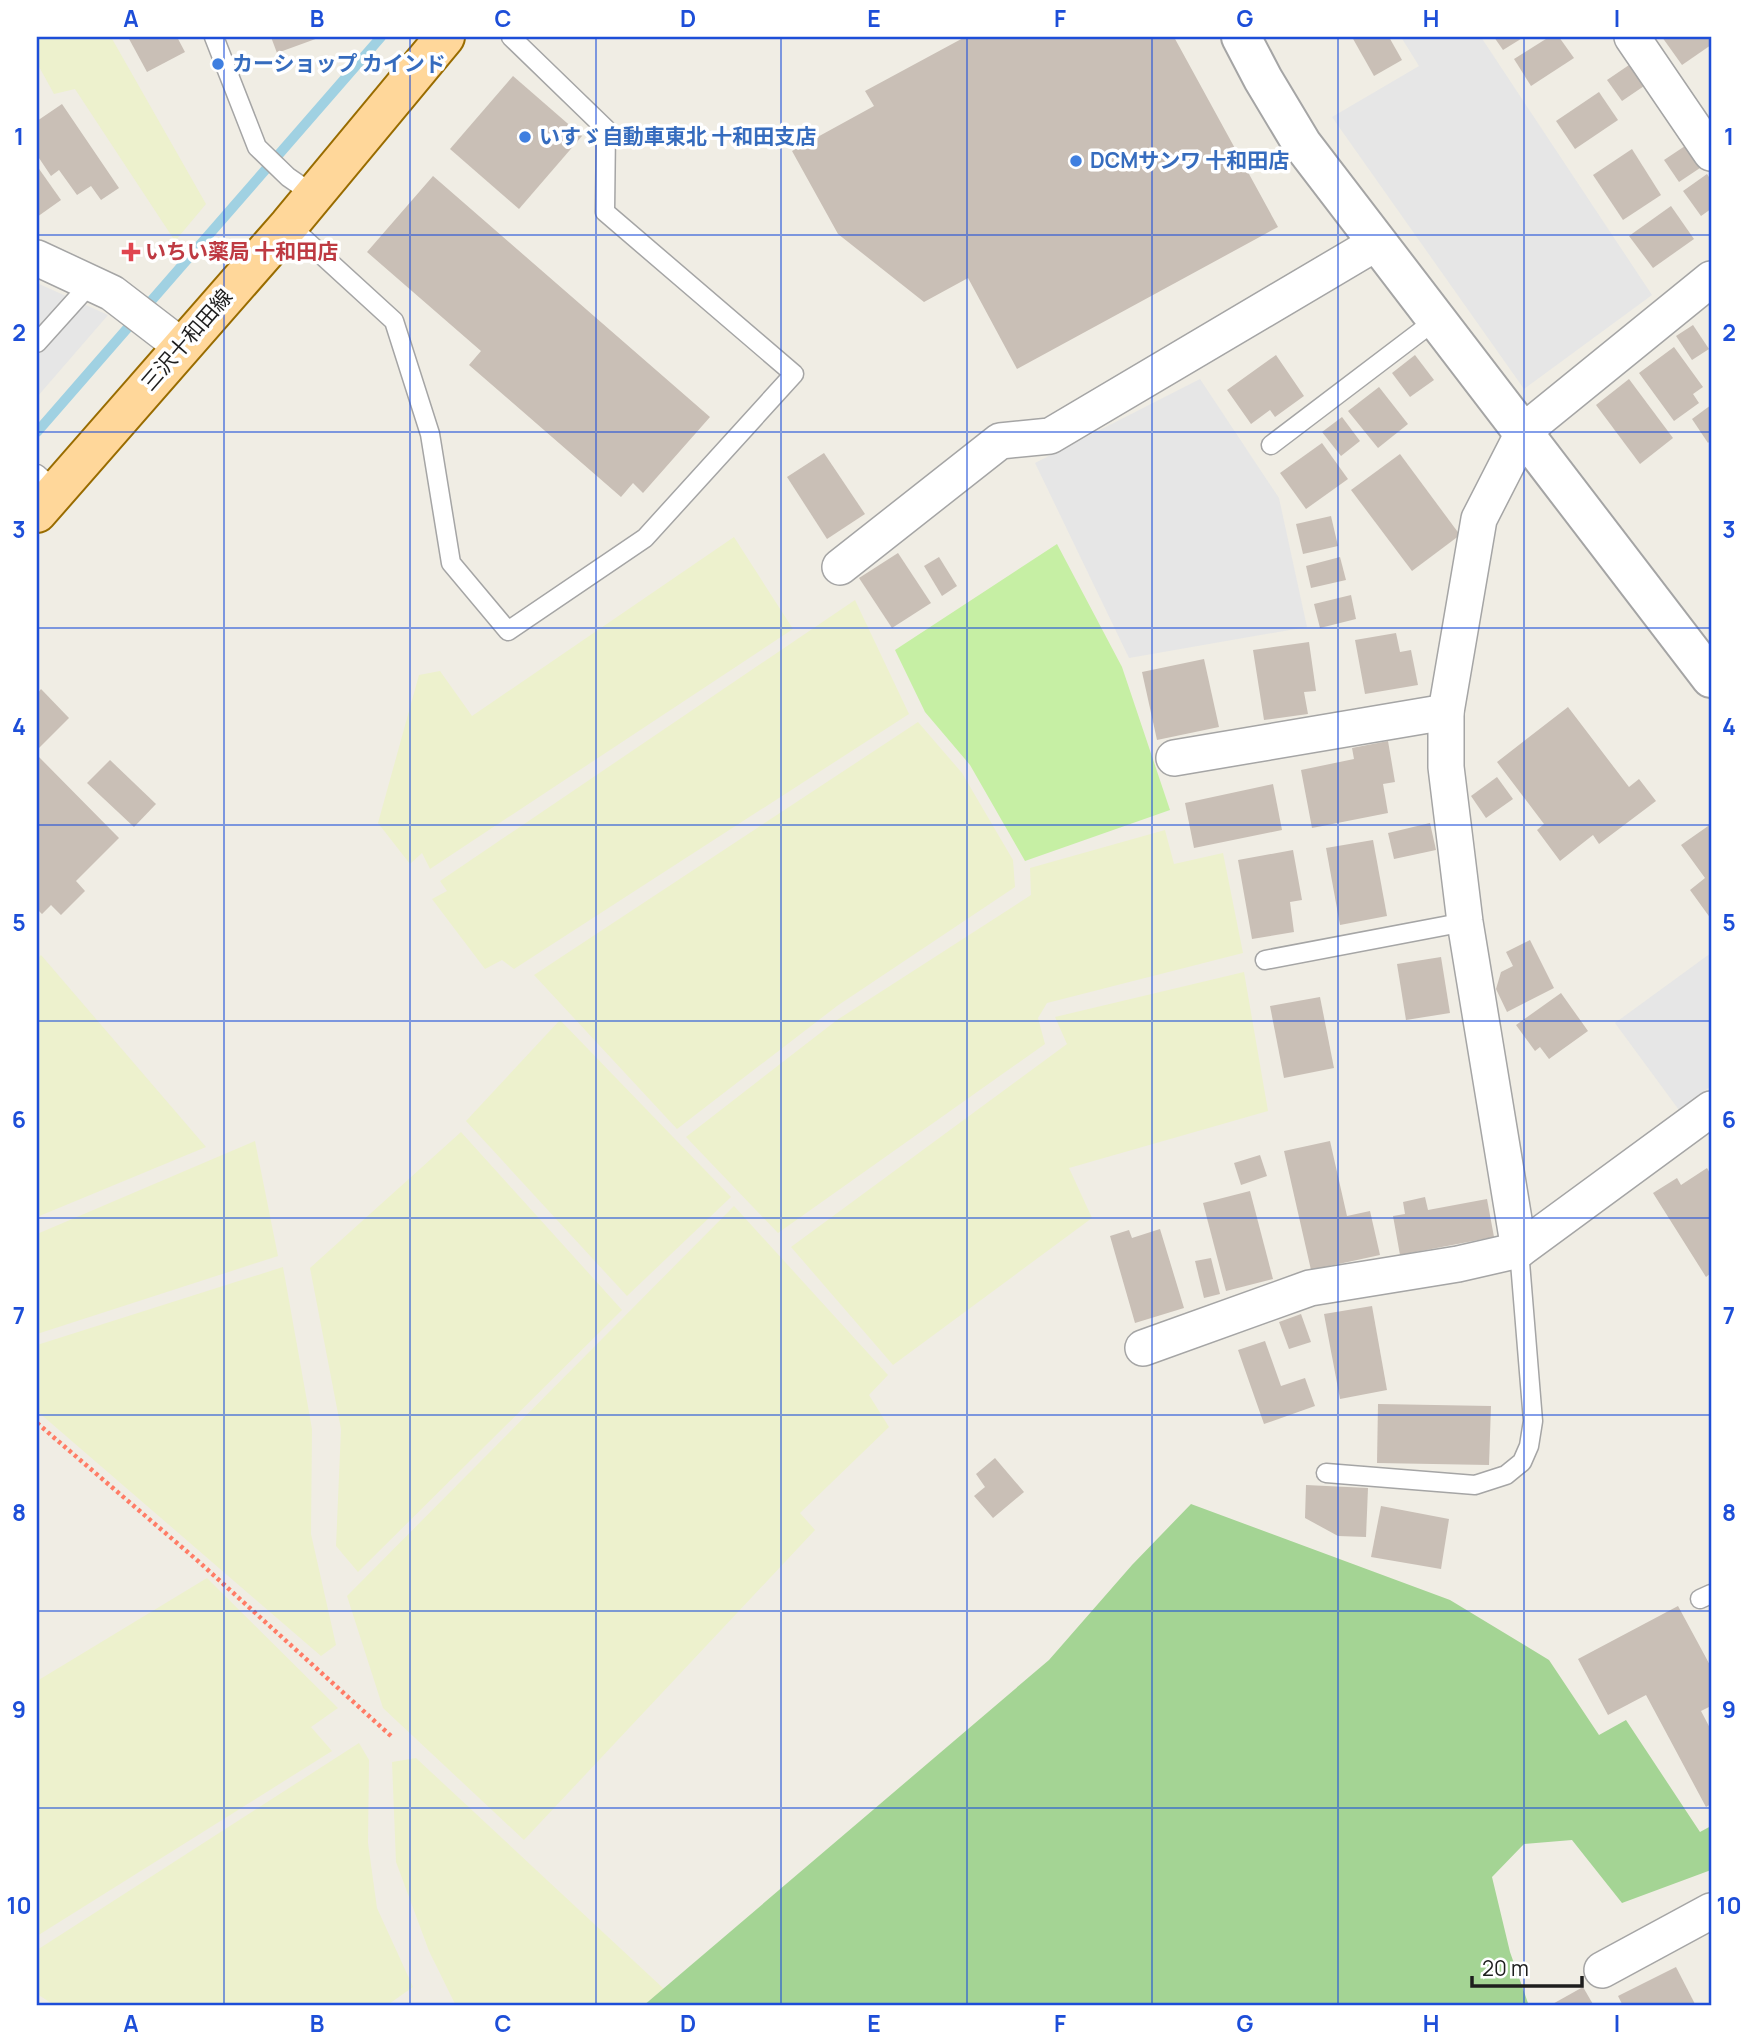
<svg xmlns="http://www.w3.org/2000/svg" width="1748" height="2043" viewBox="0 0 1748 2043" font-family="Manrope,'Noto Sans JP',sans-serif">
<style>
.farmland{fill:#edf1cd}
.grass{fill:#c6efa4}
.forest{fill:#a4d494}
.parking{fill:#e6e6e6}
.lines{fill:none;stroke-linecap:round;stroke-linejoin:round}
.stream{stroke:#a0d1e2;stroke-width:10}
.building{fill:#c9bfb6}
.service-casing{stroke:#a5a5a5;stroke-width:21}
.minor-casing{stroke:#a5a5a5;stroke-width:38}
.tertiary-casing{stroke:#a5a5a5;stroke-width:42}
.primary-casing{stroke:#996c00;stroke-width:42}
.path{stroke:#ff7c66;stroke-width:4.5;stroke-dasharray:3.5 3.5;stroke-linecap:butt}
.service{stroke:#fff;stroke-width:18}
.minor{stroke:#fff;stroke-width:35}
.tertiary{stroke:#fff;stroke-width:38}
.primary{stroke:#ffd79a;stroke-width:38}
.grid{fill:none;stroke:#1d4ed8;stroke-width:2;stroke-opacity:0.55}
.shop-dot{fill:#3f7fe0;stroke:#fff;stroke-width:2.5}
.health-dot{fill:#e0444e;stroke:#fff;stroke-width:2.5}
.labels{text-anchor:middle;stroke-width:7;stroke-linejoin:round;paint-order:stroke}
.shop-label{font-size:21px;font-weight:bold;fill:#366cbe;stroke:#fff;text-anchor:start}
.health-label{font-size:21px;font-weight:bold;fill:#be3a42;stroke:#fff;text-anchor:start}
.street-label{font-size:21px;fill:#1e1e1e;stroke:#fff}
.neatline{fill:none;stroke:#1d4ed8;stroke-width:2.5}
.grid-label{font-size:23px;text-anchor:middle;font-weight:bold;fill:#1d4ed8}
</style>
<rect width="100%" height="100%" fill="#f0ede4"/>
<!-- farmland -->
<g class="farmland">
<polygon points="37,37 111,37 206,204 175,241 75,89 54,94 37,63"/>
<polygon points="734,537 793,629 430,869 422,853 410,864 378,823 419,675 440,671 472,716"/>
<polygon points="855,600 909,714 514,969 502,960 485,969 432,899 447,891 440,881"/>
<polygon points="918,722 962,773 1013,860 1015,887 837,1006 677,1129 534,975"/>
<polygon points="1165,830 1174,864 1223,853 1243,953 1047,1003 1038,1018 1045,1044 778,1233 686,1137 837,1020 1031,895 1030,868"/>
<polygon points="41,955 206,1147 37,1217 37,959"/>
<polygon points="1244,972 1268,1111 1069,1168 1092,1218 893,1365 791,1247 1067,1044 1055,1017"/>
<polygon points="560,1020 731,1197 627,1296 466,1121"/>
<polygon points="461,1132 622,1310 358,1572 336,1546 341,1429 310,1268"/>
<polygon points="255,1141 278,1256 37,1334 37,1234"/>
<polygon points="734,1206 888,1375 869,1395 889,1427 800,1513 815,1530 524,1840 383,1708 347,1596"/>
<polygon points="283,1267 312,1429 311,1534 336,1645 321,1656 37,1411 37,1345"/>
<polygon points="207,1578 338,1708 311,1727 332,1751 37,1936 37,1681"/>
<polygon points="359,1743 369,1760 368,1843 377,1908 413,1987 386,2006 56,2006 37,1994 37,1950"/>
<polygon points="416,1758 664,1989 643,2006 456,2006 429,1951 396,1862 392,1762"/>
</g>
<!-- grass -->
<polygon class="grass" points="1057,544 1122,667 1170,810 1025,861 970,765 925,712 895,650"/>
<!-- forest -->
<polygon class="forest" points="1191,1504 1450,1600 1549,1660 1599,1735 1626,1720 1700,1832 1711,1826 1711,1870 1622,1903 1572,1840 1524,1844 1492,1877 1510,1952 1529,2006 643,2006 1049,1660 1132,1565"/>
<!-- parking -->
<g class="parking">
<polygon points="1401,37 1481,37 1652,295 1524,389 1332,117 1419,66"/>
<polygon points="37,283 108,315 37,397"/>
<polygon points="1200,379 1279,498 1307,627 1129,658 1035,463"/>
<polygon points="1711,953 1711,1086 1679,1110 1615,1023"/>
</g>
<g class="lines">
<!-- stream -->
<polyline class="stream" points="37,432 381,37"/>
</g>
<!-- building -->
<g class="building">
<polygon points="128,37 177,37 185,52 147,72"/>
<polygon points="271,37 321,37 277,53"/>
<polygon points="965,37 1174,37 1278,227 1017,369 968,278 924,302 838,234 792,151 874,106 865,91"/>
<polygon points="1352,37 1389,37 1402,60 1374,76"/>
<polygon points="1494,37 1524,37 1503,50"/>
<polygon points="1549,37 1559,37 1574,58 1531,86 1514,59"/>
<polygon points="1662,37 1711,37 1711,45 1682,65"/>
<polygon points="1632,63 1647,84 1622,101 1607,80"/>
<polygon points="513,76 582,136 519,209 450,149"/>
<polygon points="1599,92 1618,120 1575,149 1556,121"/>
<polygon points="62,104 119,188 101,200 91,186 77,195 59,170 51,176 37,155 37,121"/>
<polygon points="1688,144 1703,166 1679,182 1664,160"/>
<polygon points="1632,149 1661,195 1623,220 1593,175"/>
<polygon points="37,166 61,200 37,217"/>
<polygon points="1707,174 1711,180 1711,209 1701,216 1683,191"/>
<polygon points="433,176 710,417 643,493 633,483 621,497 469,365 481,351 367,252"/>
<polygon points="1671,206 1694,239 1653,268 1629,236"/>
<polygon points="1693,325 1709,349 1692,360 1676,336"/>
<polygon points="1674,347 1703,387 1693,394 1699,403 1674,421 1639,373"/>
<polygon points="1276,355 1304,396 1275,417 1270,410 1251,424 1227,390"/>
<polygon points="1415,355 1434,380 1410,397 1392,373"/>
<polygon points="1629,379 1673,438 1640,464 1596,405"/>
<polygon points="1379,387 1408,424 1378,448 1348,411"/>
<polygon points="1711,405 1711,440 1708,443 1692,419"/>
<polygon points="1342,417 1360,441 1341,456 1322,432"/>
<polygon points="1322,443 1348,479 1306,509 1280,473"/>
<polygon points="824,453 865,514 827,539 787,477"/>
<polygon points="1400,454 1460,535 1412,571 1351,490"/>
<polygon points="1331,516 1338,546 1303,554 1296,524"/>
<polygon points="898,553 931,603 892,628 859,578"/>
<polygon points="939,557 957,586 942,596 924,566"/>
<polygon points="1340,557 1346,580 1311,588 1306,566"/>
<polygon points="1351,595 1356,619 1320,628 1314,604"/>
<polygon points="1396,633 1400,652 1411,650 1418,685 1365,694 1355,640"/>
<polygon points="1309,642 1316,691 1304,692 1308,714 1264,720 1253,650"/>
<polygon points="1204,659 1219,727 1157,740 1142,672"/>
<polygon points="41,689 69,718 37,750 37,694"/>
<polygon points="1568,707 1629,787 1639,779 1656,801 1599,844 1593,835 1560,861 1537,830 1544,824 1497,762"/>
<polygon points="1388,741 1395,782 1383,784 1388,813 1312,828 1301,770 1354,759 1352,748"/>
<polygon points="37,755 119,838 76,881 85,891 61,915 51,905 42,914 37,909"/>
<polygon points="110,760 156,804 134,827 87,783"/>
<polygon points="1497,777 1513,799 1486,818 1471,796"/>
<polygon points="1273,784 1282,830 1194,848 1185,803"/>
<polygon points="1430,823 1436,850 1394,859 1388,833"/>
<polygon points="1711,824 1711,919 1690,890 1705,878 1681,845"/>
<polygon points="1373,840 1387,916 1340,925 1326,848"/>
<polygon points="1293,850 1302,900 1290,902 1294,932 1252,939 1238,860"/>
<polygon points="1530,940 1554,988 1507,1012 1496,989 1501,972 1513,966 1506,952"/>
<polygon points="1441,957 1450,1013 1406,1020 1397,964"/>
<polygon points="1561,993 1588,1031 1549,1059 1540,1047 1535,1051 1516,1025"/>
<polygon points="1320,997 1334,1068 1284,1078 1270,1006"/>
<polygon points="1330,1141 1347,1216 1370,1211 1380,1255 1311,1270 1284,1151"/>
<polygon points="1260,1155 1267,1176 1241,1185 1234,1163"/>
<polygon points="1707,1168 1711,1175 1711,1273 1706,1277 1653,1193 1677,1178 1681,1185"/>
<polygon points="1250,1191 1273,1279 1226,1291 1203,1203"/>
<polygon points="1425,1197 1428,1210 1487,1199 1494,1237 1400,1255 1393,1216 1405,1214 1403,1202"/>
<polygon points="1160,1229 1184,1308 1135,1323 1110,1236 1129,1230 1132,1238"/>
<polygon points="1211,1258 1220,1294 1204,1298 1195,1261"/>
<polygon points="1372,1306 1387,1390 1340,1399 1324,1314"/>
<polygon points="1301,1314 1311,1342 1289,1349 1279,1322"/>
<polygon points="1265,1341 1281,1386 1305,1378 1315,1406 1264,1424 1238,1350"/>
<polygon points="1378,1404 1491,1406 1489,1465 1377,1463"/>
<polygon points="995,1458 1024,1492 993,1518 974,1496 985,1487 976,1474"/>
<polygon points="1306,1485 1368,1488 1366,1537 1338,1536 1305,1518"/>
<polygon points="1381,1506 1449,1519 1441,1569 1371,1557"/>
<polygon points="1678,1606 1711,1667 1711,1706 1701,1711 1711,1730 1711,1804 1706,1807 1646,1695 1608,1715 1578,1659"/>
<polygon points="1676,1967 1696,2006 1623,2006 1618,1996"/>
<polygon points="1583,1987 1594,2006 1549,2006"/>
</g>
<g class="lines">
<!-- service casing -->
<g class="service-casing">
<g id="service">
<polyline points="214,37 257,147 288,177 314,195"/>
<polyline points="289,225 394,321 430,434 451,563 508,631 645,538 794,374 605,212 606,129 511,37"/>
<polyline points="37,343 91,283"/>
<polyline points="1271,445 1437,319"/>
<polyline points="37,474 56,491"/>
<polyline points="1265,960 1465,922"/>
<polyline points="1326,1473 1475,1485 1506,1475 1522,1462 1529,1446 1533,1421 1519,1250"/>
<polyline points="1700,1599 1711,1594"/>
</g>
</g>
<!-- minor casing -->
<g class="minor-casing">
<g id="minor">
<polyline points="1632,37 1711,153"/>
<polyline points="37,258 112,293 181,346"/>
<polyline points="840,567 1000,441 1050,436 1378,242"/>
<polyline points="1174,758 1446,712"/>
<polyline points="1519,1250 1465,922 1446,767 1446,712 1479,519 1524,431 1711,279"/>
<polyline points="1143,1348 1310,1288 1458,1264 1519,1250 1711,1109"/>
<polyline points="1602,1970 1711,1911"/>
</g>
</g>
<!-- tertiary casing -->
<g class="tertiary-casing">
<polyline id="tertiary" points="1241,37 1263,79 1302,144 1711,678"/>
</g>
<!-- primary casing -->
<g class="primary-casing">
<polyline id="primary" points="37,513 289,225 445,37"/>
</g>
<!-- path -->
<polyline class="path" points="37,1423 198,1561 391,1736"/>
<!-- service -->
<use href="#service" class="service"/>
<!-- minor -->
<use href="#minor" class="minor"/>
<!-- tertiary -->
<use href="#tertiary" class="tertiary"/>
<!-- primary -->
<use href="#primary" class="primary"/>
</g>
<!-- grid -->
<path class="grid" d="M224,37v1969M410,37v1969M596,37v1969M781,37v1969M967,37v1969M1152,37v1969M1338,37v1969M1524,37v1969M37,235h1674M37,432h1674M37,628h1674M37,825h1674M37,1021h1674M37,1218h1674M37,1415h1674M37,1611h1674M37,1808h1674"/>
<!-- markers -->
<g class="shop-dot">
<circle cx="218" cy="64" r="7"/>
<circle cx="525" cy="137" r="7"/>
<circle cx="1076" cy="161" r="7"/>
</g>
<path class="health-dot" d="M127.5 241.5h7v7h7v7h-7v7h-7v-7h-7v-7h7z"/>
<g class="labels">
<!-- shop labels -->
<g class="shop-label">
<text x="232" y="71">カーショップ カインド</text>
<text x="539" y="144">いすゞ自動車東北 十和田支店</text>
<text x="1090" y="168">DCMサンワ 十和田店</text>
</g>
<!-- health labels -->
<g class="health-label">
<text x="145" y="259">いちい薬局 十和田店</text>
</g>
<!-- street labels -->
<g class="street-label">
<text transform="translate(187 340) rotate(-49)" y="7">三沢十和田線</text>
</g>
</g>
<!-- border -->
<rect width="1748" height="2043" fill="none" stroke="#ffffff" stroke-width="77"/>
<!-- scale -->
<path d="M1472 1976v10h110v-10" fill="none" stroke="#1e1e1e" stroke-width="3.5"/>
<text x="1482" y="1976" font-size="21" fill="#1e1e1e" stroke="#ffffff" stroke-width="5" paint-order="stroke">20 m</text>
<rect x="38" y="38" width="1672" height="1966" class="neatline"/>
<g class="grid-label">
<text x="131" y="27">A</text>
<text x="317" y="27">B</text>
<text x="503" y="27">C</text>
<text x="688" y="27">D</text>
<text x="874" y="27">E</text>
<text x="1060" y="27">F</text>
<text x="1245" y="27">G</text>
<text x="1431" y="27">H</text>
<text x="1617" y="27">I</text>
<text x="19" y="145">1</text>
<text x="1729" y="145">1</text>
<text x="19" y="341">2</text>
<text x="1729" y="341">2</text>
<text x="19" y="538">3</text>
<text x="1729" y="538">3</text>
<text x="19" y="735">4</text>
<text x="1729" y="735">4</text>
<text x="19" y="931">5</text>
<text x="1729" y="931">5</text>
<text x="19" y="1128">6</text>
<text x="1729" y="1128">6</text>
<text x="19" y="1324">7</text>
<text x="1729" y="1324">7</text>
<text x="19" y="1521">8</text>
<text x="1729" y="1521">8</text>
<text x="19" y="1718">9</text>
<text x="1729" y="1718">9</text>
<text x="19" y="1914">10</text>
<text x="1729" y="1914">10</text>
<text x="131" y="2032">A</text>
<text x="317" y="2032">B</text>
<text x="503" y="2032">C</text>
<text x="688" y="2032">D</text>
<text x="874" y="2032">E</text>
<text x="1060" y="2032">F</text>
<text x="1245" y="2032">G</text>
<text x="1431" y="2032">H</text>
<text x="1617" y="2032">I</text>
</g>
</svg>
